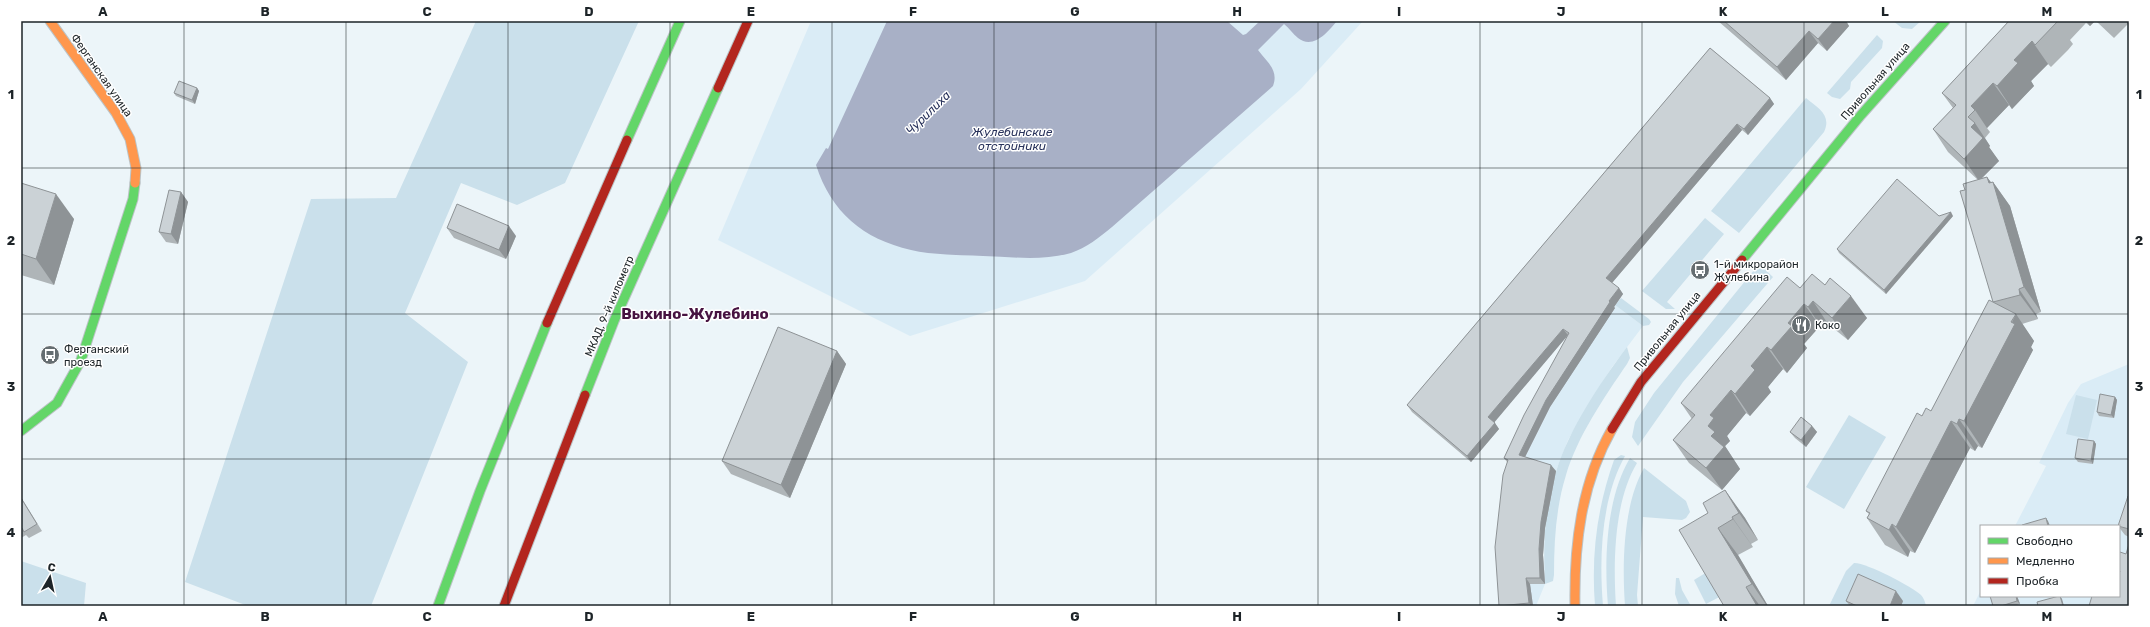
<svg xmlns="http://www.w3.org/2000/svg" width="2150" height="627" viewBox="0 0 2150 627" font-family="Rubik,sans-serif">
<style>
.built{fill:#daecf6}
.green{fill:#cae0eb}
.water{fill:#a8b0c6}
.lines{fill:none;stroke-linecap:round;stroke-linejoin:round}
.fast-casing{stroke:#bcc3c6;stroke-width:11}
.slow-casing{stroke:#bcc3c6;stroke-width:11}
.jam-casing{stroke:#bcc3c6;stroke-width:11}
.fast{stroke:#63d668;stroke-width:9}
.slow{stroke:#ff974d;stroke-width:9}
.jam{stroke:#b3261e;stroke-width:9}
.wall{fill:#afb5b8}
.shaded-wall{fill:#8e9396}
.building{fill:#cbd2d6;stroke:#8e9396}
.grid{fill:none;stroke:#1d2428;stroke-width:1;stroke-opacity:0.55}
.labels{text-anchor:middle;stroke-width:3;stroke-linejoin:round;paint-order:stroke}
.street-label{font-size:11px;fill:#1d2428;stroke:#fff}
.poi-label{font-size:11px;fill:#1d2428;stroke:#fff;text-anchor:start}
.water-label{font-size:12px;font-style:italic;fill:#28325b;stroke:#fff}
.district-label{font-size:15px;font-weight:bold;fill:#471341;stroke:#fff}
.neatline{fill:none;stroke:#1d2428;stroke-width:1.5}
.grid-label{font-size:13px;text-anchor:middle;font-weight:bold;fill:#1d2428}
</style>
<rect width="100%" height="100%" fill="#ecf5f9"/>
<!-- built -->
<g class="built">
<polygon points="811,21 1363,21 1301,89 1085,281 910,336 718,240"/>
<polygon points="1616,289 1623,294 1615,305 1643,326 1612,367 1597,391 1568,440 1556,471 1545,528 1543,555 1545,584 1536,606 1502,606 1508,481"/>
<polygon points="2129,364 2129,606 1973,606 1981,590 1981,596 2119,596 2119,526 2015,526 2046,466 2039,463 2068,403 2081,384"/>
</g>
<!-- green -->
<g class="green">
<polygon points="476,21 639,21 565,183 517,205 461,183 405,313 468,362 371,606 248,606 185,582 311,199 396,198"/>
<polygon points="1893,21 1921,21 1912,29 1902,28"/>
<polygon points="1877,35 1883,41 1882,48 1851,82 1850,89 1840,99 1832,97 1827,93"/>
<path d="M1806,98c12,10 26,17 18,34l-85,101 -28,-22z"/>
<polygon points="1705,218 1724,234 1667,302 1675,309 1666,309 1642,291"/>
<polygon points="1759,264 1773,277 1683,382 1638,446 1632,437 1635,422 1654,393"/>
<polygon points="1621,298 1649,319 1651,322 1649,325 1643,326 1615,305"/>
<path d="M1627,347l3,11 -3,6c-22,32 -50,73 -61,111 -10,32 -12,66 -12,100l-1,6 -8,3c-2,-38 -1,-76 11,-112 13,-43 44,-89 71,-125z"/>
<polygon points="2076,395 2097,400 2088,439 2066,434"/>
<polygon points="1849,415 1886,437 1844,509 1806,487"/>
<path d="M1621,455l4,1c-24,43 -26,102 -22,150h-8c-4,-51 2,-98 19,-146z"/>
<path d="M1630,458l7,5c-23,38 -24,99 -21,143h-8c-4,-46 -2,-108 22,-148z"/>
<path d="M1644,468l42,33 4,11 -4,6 -4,2 -39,-3 -6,78 1,11h-13c-3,-42 -2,-101 19,-138z"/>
<polygon points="21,561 86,583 84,606 21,606"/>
<path d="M1854,563c11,-1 59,24 67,32 3,3 4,7 5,11h-97l17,-35z"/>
<polygon points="1707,572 1725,594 1706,604 1694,580"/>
<polygon points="1676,578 1679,578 1682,590 1691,606 1679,606 1675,594"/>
</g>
<!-- water -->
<path class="water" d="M887,21h340l16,14 3,-1 14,-13h77c-9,11 -24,29 -39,17 -5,-4 -9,-10 -14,-14l-26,26c9,12 21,20 15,36l-161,141c-12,10 -26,21 -41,26 -28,8 -59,4 -88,3 -22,-1 -51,-1 -72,-6 -48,-11 -80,-38 -95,-85l10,-17 2,1z"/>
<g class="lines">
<!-- fast casing -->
<g class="fast-casing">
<g id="fast">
<polyline points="627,140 680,21"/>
<polyline points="1742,260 1861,115 1945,21"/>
<polyline points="585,395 614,321 718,88"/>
<polyline points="21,431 57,403 81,360 133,199 135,183"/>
<polyline points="438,606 480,491 547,323"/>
</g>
</g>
<!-- slow casing -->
<g class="slow-casing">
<g id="slow">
<polyline points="50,21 116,113 130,139 136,168 135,183"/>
<path d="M1575,606c-1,-61 6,-122 37,-177"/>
</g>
</g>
<!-- jam casing -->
<g class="jam-casing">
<g id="jam">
<polyline points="718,88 748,21"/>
<polyline points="547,323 627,140"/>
<polyline points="1612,429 1641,382 1742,260"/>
<polyline points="504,606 585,395"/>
</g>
</g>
<!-- fast -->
<use href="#fast" class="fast"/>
<!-- slow -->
<use href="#slow" class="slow"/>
<!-- jam -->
<use href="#jam" class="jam"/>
</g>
<!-- wall -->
<g class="wall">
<polygon points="1718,21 1846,21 1849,26 1827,51 1818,43 1786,80"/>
<polygon points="2009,21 2095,21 2090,26 2086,23 2070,40 2073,44 2068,50 2051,67 2048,64 2031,81 2034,86 2029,91 2012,109 2009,105 1987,128 1990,132 1985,138 1990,146 1989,147 1999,161 1982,178 1987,177 1991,182 1993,182 2010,206 2041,312 2036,314 2038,319 2022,324 2034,341 2031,347 2033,350 1982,448 1978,446 1975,451 1970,448 1915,553 1910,551 1908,557 1885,545 1867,518 1869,514 1866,511 1922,416 1931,411 1993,302 1965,190 1978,180 1948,152 1933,129 1953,108 1942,93"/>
<polygon points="2096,21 2129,21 2129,23 2114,38"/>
<polygon points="1710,48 1770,98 1774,104 1748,135 1742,130 1612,283 1619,288 1623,294 1614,307 1615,308 1550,407 1525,457 1556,471 1545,528 1543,555 1545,584 1530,584 1533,606 1499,606 1507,462 1504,458 1568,335 1494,422 1499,429 1471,462 1412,412 1407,405"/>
<polygon points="197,88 199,91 195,104 176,96 174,93"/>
<polygon points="21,183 74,219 54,285 21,275"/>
<polygon points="181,192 188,202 178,244 166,242 159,232"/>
<polygon points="1939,216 1953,216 1886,294 1839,253 1837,249"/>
<polygon points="447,228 516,236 506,259 454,238"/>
<polygon points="1825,285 1867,318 1848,340 1828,324 1823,330 1820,326 1804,344 1807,348 1787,373 1783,369 1768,387 1771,392 1750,416 1746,413 1727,436 1730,441 1725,446 1740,469 1722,490 1689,463 1673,440 1692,419 1681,403 1800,288"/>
<polygon points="837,351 846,364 790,498 731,474 722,461"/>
<polygon points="2115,397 2117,400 2114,418 2099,416 2097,412"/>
<polygon points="1812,426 1817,432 1806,447 1795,438 1790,432"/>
<polygon points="2094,441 2096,444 2093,464 2078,462 2075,458"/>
<polygon points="1725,490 1745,518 1758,540 1751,544 1753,547 1738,555 1768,606 1724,606 1708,513"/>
<polygon points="2129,496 2129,537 2125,535 2118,526"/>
<polygon points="21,497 42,531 29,538 26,535 21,538"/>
<polygon points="1990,596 2017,596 2020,604 2014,606 1993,606"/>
<polygon points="1846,601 1903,601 1901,606 1850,606"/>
</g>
<!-- shaded-wall -->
<g class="shaded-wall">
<polygon points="1834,21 1846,21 1849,26 1827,51 1818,39"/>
<polygon points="2086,21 2095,21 2090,26"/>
<polygon points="1809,31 1818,43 1786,80 1777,67"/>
<polygon points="2032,41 2048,64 2031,81 2034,86 2012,109 1997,86 2014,60"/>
<polygon points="1993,83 2009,105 1987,128 1975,110 1971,106"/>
<polygon points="197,88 199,91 195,104 192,100"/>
<polygon points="1770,98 1774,104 1748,135 1744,129"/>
<polygon points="1975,123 1990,146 1989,147 1999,161 1979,181 1964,159 1971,127"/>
<polygon points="1737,124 1742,130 1611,284 1606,278"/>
<polygon points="1987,177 1994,187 1993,182 2010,206 2041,312 2024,287"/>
<polygon points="181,192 188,202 178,244 171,234"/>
<polygon points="56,194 74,219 54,285 36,259"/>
<polygon points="1951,212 1953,216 1886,294 1884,290"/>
<polygon points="509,226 516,236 506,259 499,250"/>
<polygon points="1619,288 1623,294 1614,307 1615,308 1550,407 1523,461 1519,455 1546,400 1609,301"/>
<polygon points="2019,289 2036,314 2038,319 2020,295"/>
<polygon points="1851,296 1867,318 1848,340 1832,318"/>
<polygon points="1813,301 1828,324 1823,330 1808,307"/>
<polygon points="1804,304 1820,326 1804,344 1807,348 1787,373 1771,350 1788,323"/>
<polygon points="2016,314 2034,341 2031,347 2033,350 1982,448 1964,421"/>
<polygon points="1563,329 1568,335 1493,424 1488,417"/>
<polygon points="1767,347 1783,369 1768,387 1771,392 1750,416 1735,394 1751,366"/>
<polygon points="837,351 846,364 790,498 781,485"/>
<polygon points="1731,390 1746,413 1727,436 1730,441 1725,446 1740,469 1722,490 1706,468 1711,436 1708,426 1710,415"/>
<polygon points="2115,397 2117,400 2114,418 2111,415"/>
<polygon points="1959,419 1978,446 1975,451 1957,424"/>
<polygon points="1951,421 1970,448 1915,553 1896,527"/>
<polygon points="1495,423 1499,429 1471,462 1467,456"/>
<polygon points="1812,426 1817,432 1806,447 1801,440"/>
<polygon points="2094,441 2096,444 2093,464 2091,461"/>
<polygon points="1551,465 1556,471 1545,528 1543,555 1545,584 1540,578 1539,549 1541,522"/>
<polygon points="1725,490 1745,518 1758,540 1739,513"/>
<polygon points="1732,517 1751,544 1753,547 1733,519"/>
<polygon points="2046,518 2048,521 2050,526 2048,526"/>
<polygon points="1892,524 1910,551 1908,557 1889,530"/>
<polygon points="1718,528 1738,555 1768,606 1767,606 1752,584"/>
<polygon points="1526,578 1530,584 1533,606 1531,606 1529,603"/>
<polygon points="1746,587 1760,606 1757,606"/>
<polygon points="1896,591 1903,601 1901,606 1890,606"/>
<polygon points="2016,596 2017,596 2020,604 2017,601"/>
<polygon points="2060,596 2062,599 2064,606 2063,606"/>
</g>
<!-- building -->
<g class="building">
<polygon points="1724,21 1834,21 1818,39 1809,31 1777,67"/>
<polygon points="2009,21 2056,21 2057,22 2035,45 2032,41 2014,60 2018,63 1997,86 1993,83 1971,106 1975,110 1968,117 1975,123 1971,127 1983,138 1964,159 1933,129 1956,105 1942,93"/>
<polygon points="1710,48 1770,98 1744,129 1737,124 1606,278 1619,288 1609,301 1610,302 1546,400 1519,455 1551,465 1541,522 1539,549 1540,578 1526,578 1529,603 1499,606 1495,547 1503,475 1508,460 1504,458 1524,415 1569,333 1563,329 1488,417 1495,423 1467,456 1407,405"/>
<polygon points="179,81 197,88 192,100 174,93"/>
<polygon points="1987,177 1989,183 1993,182 2024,287 2019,289 2020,295 1993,302 1960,191 1965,190 1963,184"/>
<polygon points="1897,179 1939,216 1951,212 1884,290 1837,249"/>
<polygon points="21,183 56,194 36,259 21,254"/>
<polygon points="169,190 181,192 171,234 159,232"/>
<polygon points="457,204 509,226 499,250 447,228"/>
<polygon points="1812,274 1825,285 1830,278 1851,296 1832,318 1813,301 1808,307 1804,304 1788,323 1792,326 1771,350 1767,347 1751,366 1755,370 1735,394 1731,390 1710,415 1714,418 1708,426 1715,432 1711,436 1724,447 1706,468 1673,440 1695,415 1681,403 1787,277 1800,288"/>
<polygon points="1989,300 2016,314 2011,322 2015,324 1964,421 1959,419 1957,424 1951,421 1896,527 1892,524 1889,530 1867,518 1870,513 1866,511 1917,413 1922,416 1926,408 1931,411"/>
<polygon points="778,327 837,351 781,485 722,461"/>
<polygon points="2100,394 2115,397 2111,415 2097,412"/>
<polygon points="1801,417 1812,426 1801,440 1790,432"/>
<polygon points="2078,439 2094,441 2091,461 2075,458"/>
<polygon points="1725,490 1739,513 1732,517 1733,519 1718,528 1752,584 1746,587 1757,606 1724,606 1679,530 1708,513 1703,503"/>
<polygon points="2128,496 2129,496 2129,529 2118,526"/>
<polygon points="21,498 37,524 24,532 22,528 21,528"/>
<polygon points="2046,518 2048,526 2022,526 2022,525"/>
<polygon points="2129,544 2129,606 2089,606 2092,596 2119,596 2119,574 2120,571 2119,570 2119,554 2120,552 2126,554"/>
<polygon points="1858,574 1896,591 1890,606 1857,606 1846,601"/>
<polygon points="1990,596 2016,596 2017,601 2001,606 1993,606"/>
<polygon points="2059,596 2060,596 2063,606 2038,606 2037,602"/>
</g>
<!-- grid -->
<path class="grid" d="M184,21v585M346,21v585M508,21v585M670,21v585M832,21v585M994,21v585M1156,21v585M1318,21v585M1480,21v585M1642,21v585M1804,21v585M1966,21v585M21,168h2108M21,314h2108M21,459h2108"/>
<!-- icons -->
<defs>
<g id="bus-disc" transform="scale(1)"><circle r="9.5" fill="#656d71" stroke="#fff"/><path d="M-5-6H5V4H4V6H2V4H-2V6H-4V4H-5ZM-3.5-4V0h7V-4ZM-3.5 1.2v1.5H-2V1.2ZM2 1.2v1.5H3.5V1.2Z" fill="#fff"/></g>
<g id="restaurant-disc" transform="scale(1)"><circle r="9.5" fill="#656d71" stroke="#fff"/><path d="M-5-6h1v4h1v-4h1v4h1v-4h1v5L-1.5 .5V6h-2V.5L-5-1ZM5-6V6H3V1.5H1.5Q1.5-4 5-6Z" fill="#fff"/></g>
</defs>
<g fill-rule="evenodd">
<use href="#bus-disc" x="1700" y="270"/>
<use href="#restaurant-disc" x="1801" y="325"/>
<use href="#bus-disc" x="50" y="355"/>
</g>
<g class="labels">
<!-- street labels -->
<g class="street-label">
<text transform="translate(102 75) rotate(55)" y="4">Ферганская улица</text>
<text transform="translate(1875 81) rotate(-49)" y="4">Привольная улица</text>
<text transform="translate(609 306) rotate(-67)" y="4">МКАД, 9-й километр</text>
<text transform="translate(1667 331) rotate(-51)" y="4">Привольная улица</text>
</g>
<!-- poi labels -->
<g class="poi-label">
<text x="1714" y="268">1-й микрорайон<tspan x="1714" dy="13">Жулебина</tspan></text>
<text x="1815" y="329">Коко</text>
<text x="64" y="353">Ферганский<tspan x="64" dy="13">проезд</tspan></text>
</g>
<!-- water labels -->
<g class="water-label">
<text transform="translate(928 113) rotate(-44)" y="4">Чурилиха</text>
<text x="1012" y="136">Жулебинские<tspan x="1012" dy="14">отстойники</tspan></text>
</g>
<!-- district labels -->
<g class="district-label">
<text x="695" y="319">Выхино-Жулебино</text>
</g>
</g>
<!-- border -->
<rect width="2150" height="627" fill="none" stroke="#ffffff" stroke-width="44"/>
<!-- legend -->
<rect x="1980" y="525" width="140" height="72" fill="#ffffff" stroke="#a5a7a9"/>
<rect x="1988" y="538" width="20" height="6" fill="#63d668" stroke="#a5a7a9"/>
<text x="2016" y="545" font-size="12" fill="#1d2428">Свободно</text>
<rect x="1988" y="558" width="20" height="6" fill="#ff974d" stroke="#a5a7a9"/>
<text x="2016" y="565" font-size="12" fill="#1d2428">Медленно</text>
<rect x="1988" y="578" width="20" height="6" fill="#b3261e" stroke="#a5a7a9"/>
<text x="2016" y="585" font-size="12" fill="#1d2428">Пробка</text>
<!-- north arrow -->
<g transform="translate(50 577) rotate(9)" stroke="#ffffff" stroke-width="3" paint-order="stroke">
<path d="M0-3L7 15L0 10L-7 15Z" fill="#1d2428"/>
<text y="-6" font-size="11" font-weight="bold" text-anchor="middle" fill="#1d2428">С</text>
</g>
<rect x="22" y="22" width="2106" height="583" class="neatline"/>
<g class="grid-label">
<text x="103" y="16">A</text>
<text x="265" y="16">B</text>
<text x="427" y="16">C</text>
<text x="589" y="16">D</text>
<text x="751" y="16">E</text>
<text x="913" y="16">F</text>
<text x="1075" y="16">G</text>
<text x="1237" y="16">H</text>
<text x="1399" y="16">I</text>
<text x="1561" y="16">J</text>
<text x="1723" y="16">K</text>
<text x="1885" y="16">L</text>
<text x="2047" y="16">M</text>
<text x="11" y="99">1</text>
<text x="2139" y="99">1</text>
<text x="11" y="245">2</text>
<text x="2139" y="245">2</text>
<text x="11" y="391">3</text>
<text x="2139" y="391">3</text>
<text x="11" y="537">4</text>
<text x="2139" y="537">4</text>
<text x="103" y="621">A</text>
<text x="265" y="621">B</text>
<text x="427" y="621">C</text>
<text x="589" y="621">D</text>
<text x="751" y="621">E</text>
<text x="913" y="621">F</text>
<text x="1075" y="621">G</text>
<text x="1237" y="621">H</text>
<text x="1399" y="621">I</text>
<text x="1561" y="621">J</text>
<text x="1723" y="621">K</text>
<text x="1885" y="621">L</text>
<text x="2047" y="621">M</text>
</g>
</svg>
